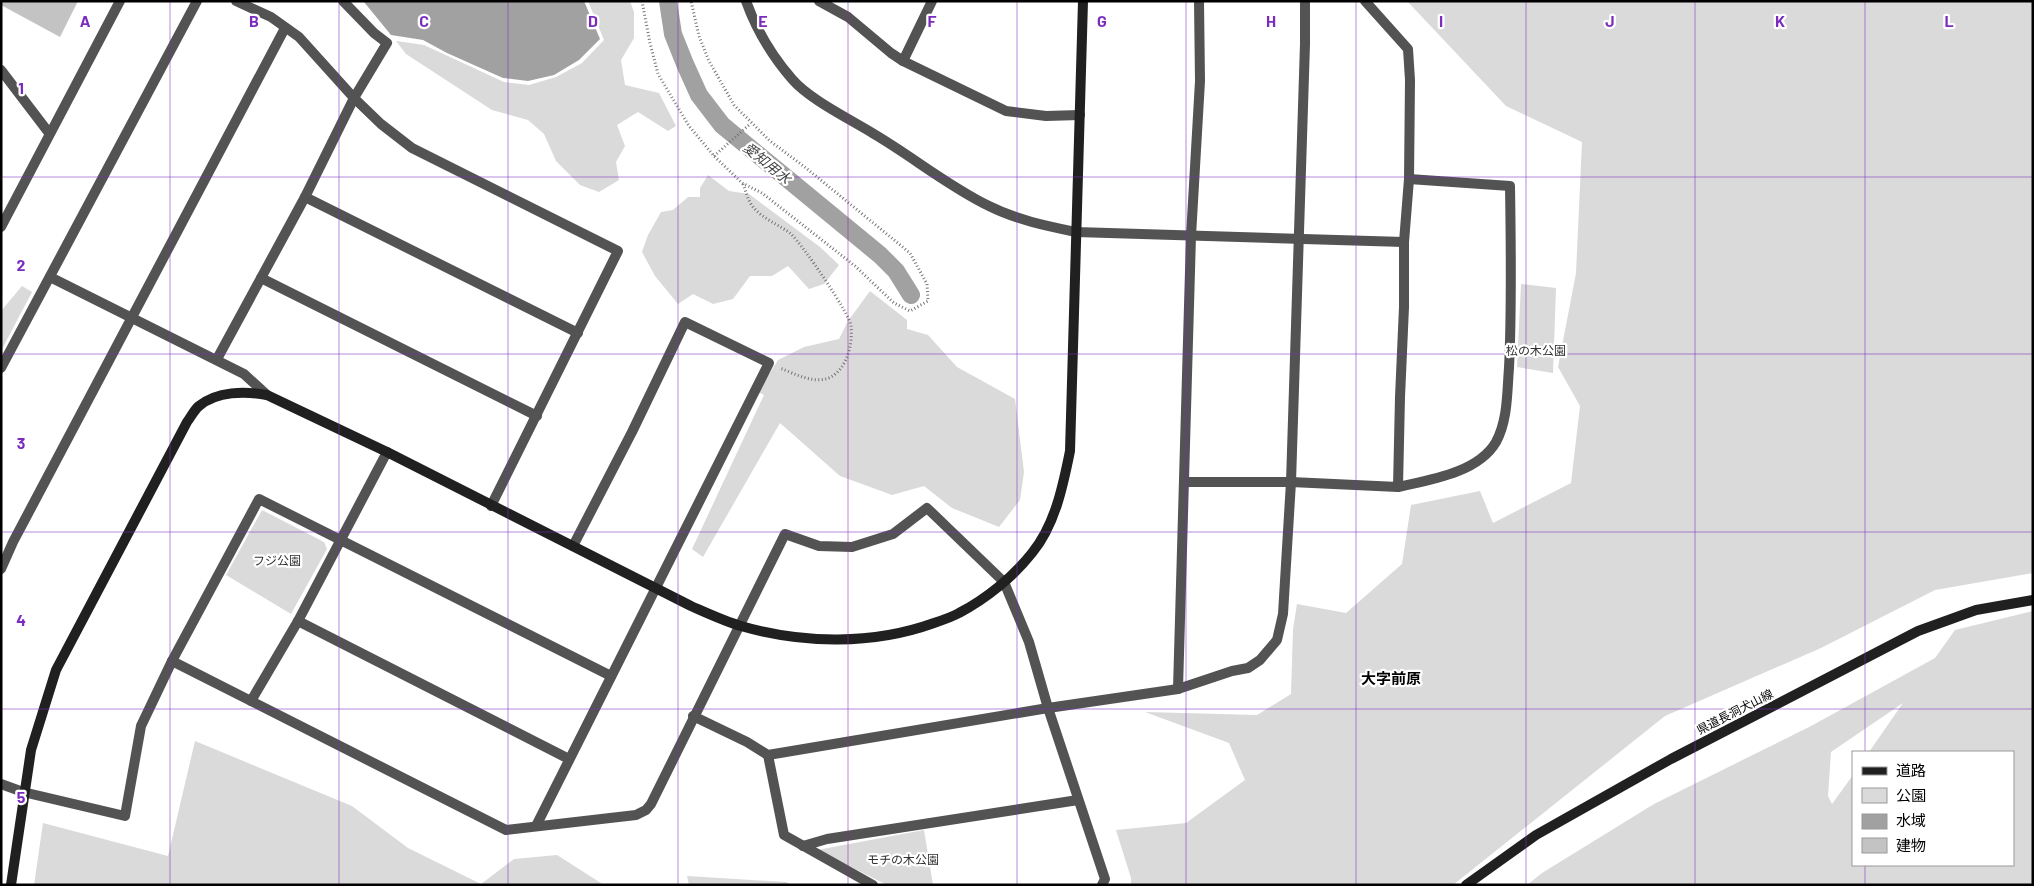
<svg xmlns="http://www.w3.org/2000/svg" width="2034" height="886" viewBox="0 0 2034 886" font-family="Barlow,'Noto Sans JP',sans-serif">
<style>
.green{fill:#dadada;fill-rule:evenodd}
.water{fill:#a1a1a1}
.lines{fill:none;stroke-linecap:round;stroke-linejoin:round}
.canal{stroke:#a1a1a1;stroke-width:18}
.building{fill:#c3c3c3}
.path{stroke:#757575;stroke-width:3;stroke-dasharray:1 2.5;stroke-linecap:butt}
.street{stroke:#535353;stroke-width:10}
.secondary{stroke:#202020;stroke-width:10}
.grid{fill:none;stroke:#7b2cbf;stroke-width:1;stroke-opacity:0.55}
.labels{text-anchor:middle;stroke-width:4.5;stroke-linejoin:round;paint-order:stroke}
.park-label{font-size:12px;fill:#313131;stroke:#fff}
.street-label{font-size:12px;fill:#000;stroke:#fff}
.water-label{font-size:14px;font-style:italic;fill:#424242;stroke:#fff}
.quarter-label{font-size:15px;font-weight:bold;fill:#000;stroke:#fff}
.grid-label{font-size:16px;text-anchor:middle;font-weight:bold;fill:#7b2cbf;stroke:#fff;stroke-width:4.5;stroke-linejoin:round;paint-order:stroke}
</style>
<rect width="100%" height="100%" fill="#fff"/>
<!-- green -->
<g class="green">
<polygon points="588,1 630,1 634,12 634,38 621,60 625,85 659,93 676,126 668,131 638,112 617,125 625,146 616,162 619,180 599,192 580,185 556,161 544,134 528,120 492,110 406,54 396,41 424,45 504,82 529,85 556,77 582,63 604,40"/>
<polygon points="1407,1 2033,1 2033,573 1935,590 1821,648 1665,716 1453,885 1131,885 1131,878 1116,830 1186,823 1245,780 1229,743 1145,712 1257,715 1291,694 1293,629 1297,604 1346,613 1402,564 1411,505 1480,491 1493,523 1571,483 1580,406 1558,367 1576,273 1582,142 1506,106"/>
<polygon points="708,175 729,191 749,194 820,247 839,265 824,284 809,289 788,266 772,276 750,276 733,299 713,304 693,294 678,304 655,276 642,252 648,235 661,212 673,210 688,197 700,197 700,188"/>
<polygon points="1521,284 1556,288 1553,373 1517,367"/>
<polygon points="22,286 32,292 1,351 1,311"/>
<polygon points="870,291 907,320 907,329 928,335 957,367 1015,399 1024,472 1020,500 999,527 952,508 924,486 892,495 840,476 780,423 703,557 692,549 764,395 758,392 778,360 804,347 839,339 848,321"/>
<polygon points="262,510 324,542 327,549 291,614 226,575"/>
<path d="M2033,611v274h-506l15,-12 112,-69 157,-78 124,-68 20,-28zM1903,703l-34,49h144v113h-160v-90l-21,29 -4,-8 3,-44z"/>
<polygon points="195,741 352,806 408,848 481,884 514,859 557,855 604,885 34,885 43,823 168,856"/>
<polygon points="924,830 933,885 887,885 817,850"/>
<polygon points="687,876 786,882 792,885 689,885"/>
</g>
<!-- water -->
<polygon class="water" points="584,1 600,39 579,60 554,75 528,81 503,78 447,53 423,40 391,35 364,2"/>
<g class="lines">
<!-- canal -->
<polyline class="canal" points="668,1 673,34 685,64 699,95 722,125 880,255 896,271 911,295"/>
</g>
<!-- building -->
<polygon class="building" points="1,1 78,1 60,37 1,5"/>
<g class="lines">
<!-- path -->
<g class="path">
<polyline points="642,1 650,43 658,74 689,126 714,156 742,183 762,193 855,266 894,303 910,311 928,301 927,284 910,253 806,168 770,141 734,105 709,61 699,36 691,1"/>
<polyline points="714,156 750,124"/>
<path d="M743,184c3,7 5,18 11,24 9,11 26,17 37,26 11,10 59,80 60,92 2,18 -4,42 -20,51 -16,8 -36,-3 -51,-9"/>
</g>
<!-- street -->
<g class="street">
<polyline points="236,1 271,17 299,37 354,98 381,124 412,148 618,251 491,506"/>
<path d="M746,1c10,28 27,56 46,78 18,21 58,40 82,55 39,23 74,52 115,72 28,14 58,20 87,26l328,10"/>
<polyline points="819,1 848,17 891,53 903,61 1006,111 1046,116 1080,115"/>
<polyline points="903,61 932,1"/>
<polyline points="1,70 49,133"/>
<polyline points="305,197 578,333"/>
<polyline points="1,227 120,1"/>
<polyline points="50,277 244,374 267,395"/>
<polyline points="261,278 537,416"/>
<polyline points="217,359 305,197 354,98 387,43 374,33 343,1"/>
<polyline points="1,368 197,1"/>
<polyline points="1184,482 1291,482 1398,487 1400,397 1404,307 1404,242 1409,179 1410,80 1408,49 1365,1"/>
<path d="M1398,487c31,-7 80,-14 98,-45 12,-22 11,-50 13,-74 3,-61 2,-121 1,-182l-101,-7"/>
<polyline points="1,569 13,542 285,28"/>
<polyline points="298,621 569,759"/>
<polyline points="172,661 506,830 636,815 646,810 651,804 785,534 819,546 852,547 893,534 927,508 1004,582 1029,642 1048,708 1105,879 1102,885"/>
<polyline points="1178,689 1191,236 1200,81 1199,1"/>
<polyline points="251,701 298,621 387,452"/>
<polyline points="693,716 747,742 768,755 1048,708 1178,689 1232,671 1248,668 1260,660 1277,640 1283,614 1291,482 1305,44 1305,1"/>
<polyline points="768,755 784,835 873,885"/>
<polyline points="1,784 23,792 125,816 141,726 172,661 259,499 611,676"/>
<polyline points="536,826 769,363 685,322 632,432 573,546"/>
<polyline points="803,846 827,839 1078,800"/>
</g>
<!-- secondary -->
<g class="secondary">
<path d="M11,885l20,-135 25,-80 131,-248c4,-5 7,-12 12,-16 18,-15 46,-15 68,-11l120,57 304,154c16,7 33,15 50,20 62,18 132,19 193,-3 9,-3 18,-6 25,-10 27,-14 54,-36 73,-60 23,-28 31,-67 38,-102l13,-450"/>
<polyline points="1466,885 1536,835 1671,759 1918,631 1976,610 2033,600"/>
</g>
</g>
<!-- grid -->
<path class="grid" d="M170,1v884M339,1v884M508,1v884M678,1v884M848,1v884M1017,1v884M1186,1v884M1356,1v884M1526,1v884M1695,1v884M1865,1v751M1,177h2032M1,354h2032M1,532h2032M1,709h2032M1865,865v20"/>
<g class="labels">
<!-- park labels -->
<g class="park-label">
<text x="1536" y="355">松の木公園</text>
<text x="277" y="565">フジ公園</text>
<text x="903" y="864">モチの木公園</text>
</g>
<!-- street labels -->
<g class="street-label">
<text transform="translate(1735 712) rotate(-27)" y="4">県道長洞犬山線</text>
</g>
<!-- water labels -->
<g class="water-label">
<text transform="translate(767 163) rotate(39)" y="5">愛知用水</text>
</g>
<!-- quarter labels -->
<g class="quarter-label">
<text x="1391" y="684">大字前原</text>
</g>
</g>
<g class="grid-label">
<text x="85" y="27">A</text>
<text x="254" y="27">B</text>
<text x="424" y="27">C</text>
<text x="593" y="27">D</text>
<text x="763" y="27">E</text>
<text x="932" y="27">F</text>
<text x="1102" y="27">G</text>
<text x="1271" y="27">H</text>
<text x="1441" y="27">I</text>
<text x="1610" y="27">J</text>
<text x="1780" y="27">K</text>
<text x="1949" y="27">L</text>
<text x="21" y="94">1</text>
<text x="21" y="271">2</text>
<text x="21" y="449">3</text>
<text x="21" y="626">4</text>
<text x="21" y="803">5</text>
</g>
<!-- border -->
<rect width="2034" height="886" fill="none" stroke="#000000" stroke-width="5"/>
<!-- legend -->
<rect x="1852" y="751" width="162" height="115" fill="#ffffff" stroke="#999999"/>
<rect x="1862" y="767" width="25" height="8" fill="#202020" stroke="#999999"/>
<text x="1896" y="776" font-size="15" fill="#000000">道路</text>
<rect x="1862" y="788" width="25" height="15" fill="#dadada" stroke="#999999"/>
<text x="1896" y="801" font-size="15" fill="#000000">公園</text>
<rect x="1862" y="814" width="25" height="15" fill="#a1a1a1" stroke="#999999"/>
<text x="1896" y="826" font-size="15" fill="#000000">水域</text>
<rect x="1862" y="838" width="25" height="15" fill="#c3c3c3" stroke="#999999"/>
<text x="1896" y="851" font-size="15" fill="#000000">建物</text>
</svg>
